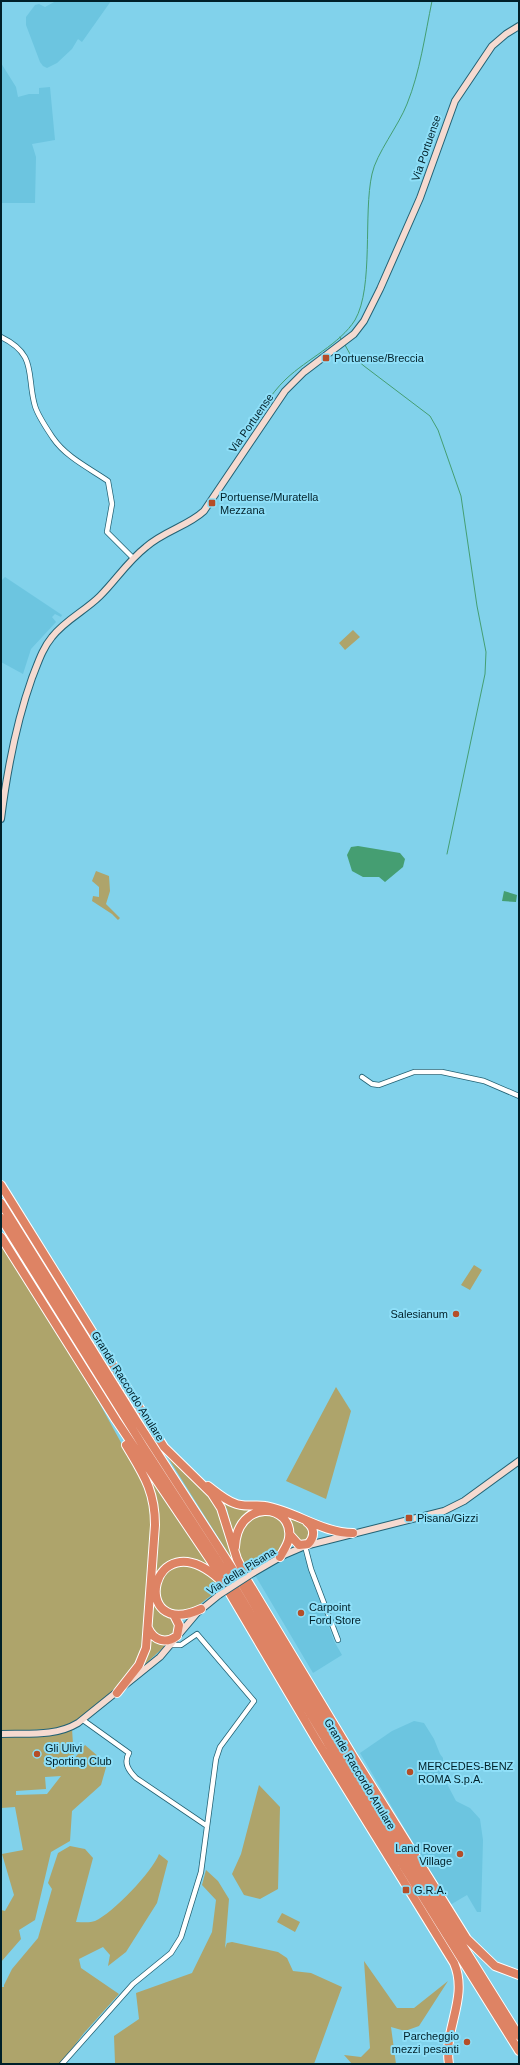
<svg xmlns="http://www.w3.org/2000/svg" width="520" height="2065" viewBox="0 0 520 2065" font-family="Helvetica,sans-serif">
<style>
.built{fill:#6cc5e0}
.green{fill:#aea46b;fill-rule:evenodd}
.water{fill:#459e72}
.lines{fill:none;stroke-linecap:round;stroke-linejoin:round}
.stream{stroke:#459e72;stroke-width:1}
.street-casing{stroke:#236274;stroke-width:6}
.secondary-casing{stroke:#236274;stroke-width:8}
.highway-casing{stroke:#fff;stroke-width:10}
.street{stroke:#fff;stroke-width:4.5}
.secondary{stroke:#f5dad0;stroke-width:6}
.highway{stroke:#de8364;stroke-width:8}
.secondary-bridge-casing{stroke:#236274;stroke-width:8;stroke-linecap:butt}
.secondary-bridge{stroke:#f5dad0;stroke-width:6}
.poi-dot{fill:#b54e28;stroke:#8edff8;stroke-width:1.5}
.labels{text-anchor:middle;dominant-baseline:central;stroke-width:4;stroke-linejoin:round;paint-order:stroke}
.street-label{font-size:11px;fill:#002029;stroke:#8edff8}
.poi-label{font-size:11px;fill:#002029;stroke:#8edff8;text-anchor:start}
</style>
<rect width="100%" height="100%" fill="#81d2eb"/>
<path class="built" d="M56 1H111L82 42 78 39 72 49 57 63 47 68 43 66 40 62 26 25V17L35 5 39 4 45 7Z
M1 63 16 87 18 97 29 94H39V88L50 87 55 140 32 144 36 157 35 203H1Z
M5 577 62 615 61 617 55 614 52 617 56 622 31 649 23 674 1 662V581Z
M302 1550 334 1641 342 1655 313 1673 255 1575 286 1557Z
M414 1721 424 1723 434 1739 440 1754 443 1758V1770L445 1780 456 1801 470 1808 480 1819 483 1840 481 1912H477L467 1895 450 1905 360 1753 392 1731Z"/>
<path class="green" d="M353 630 360 637 345 650 339 643Z
M96 871 109 876 110 891 106 904 120 918 118 920 112 914 92 901 93 896 99 897V887L92 881Z
M1 1244 91 1388 146 1488 153 1514 144 1645 135 1669 117 1690 76 1722 58 1729 1 1731Z
M474 1265 482 1270 470 1290 461 1285Z
M336 1387 351 1411 326 1499 286 1481Z
M165 1453 210 1496 219 1510 240 1572Z
M138 1461 210 1567C195 1558 165 1560 155 1577L157 1521Z
M218 1497 258 1508 243 1516 233 1533 227 1509Z
M258 1513 277 1516C300 1546 269 1558 247 1572L237 1547 242 1526Z
M281 1514C294 1519 309 1521 310 1537L300 1544Z
M189 1565 214 1576 222 1587 195 1608 178 1613C156 1602 160 1602 160 1578L173 1567Z
M153 1594 164 1613 175 1622 173 1635 162 1638 151 1630Z
M150 1635 167 1644 140 1669Z
M72 1729 74 1759 85 1745 107 1764 101 1785 72 1811 70 1841 51 1852 35 1920 19 1930 21 1939 1 1962V1910L5 1911 14 1895 2 1854 23 1850 15 1807 1 1808V1734ZM61 1776 47 1794 16 1795V1791L46 1789 45 1777Z
M259 1785 280 1807 278 1889 260 1899 244 1895 232 1874 241 1854Z
M70 1846 85 1849 93 1858 76 1922C82 1922 90 1923 95 1921 113 1913 152 1872 159 1854L168 1861 157 1903 126 1952 108 1966 110 1955 103 1947 79 1959 81 1968 119 1994 84 2033 60 2064H1V1987H4V1985L12 1969 38 1938 52 1889 48 1883 58 1853Z
M206 1870 218 1881 229 1899 225 1948 227 1943 232 1942 278 1952 287 1958 293 1971 311 1973 342 1987 314 2064H105L115 2063 114 2036 139 2019 136 1993 192 1973 212 1932 216 1900 202 1885Z
M282 1913 300 1922 295 1932 277 1922Z
M364 1961 397 2008H414L448 1981 419 2026 405 2031 391 2027 396 2064H352L344 2055 361 2057 370 2048Z"/>
<path class="water" d="M358 846 400 853 405 859 403 867 385 882 379 877H363L352 871 347 855 351 847Z
M504 891 517 895 516 902 502 901Z"/>
<g class="lines">
<path class="stream" d="M340 337 342 341
M345 345 350 354 364 366 430 416 438 430 461 496 477 606 486 652 485 674 447 854
M243 433C259 416 269 395 286 379 307 359 340 344 355 320 374 287 363 214 372 174 376 154 399 125 407 104 420 72 425 35 432 1"/>
<g class="street-casing">
<path id="street" d="M1 337C38 355 26 375 35 406 38 416 47 429 53 438 66 457 89 468 108 481L112 504 107 532 133 558
M362 1077 372 1084 379 1085 414 1072H442L484 1081 519 1096
M305 1546 311 1569 338 1640
M83 1720 129 1753C123 1763 129 1771 136 1778L207 1826
M62 2064 133 1984 171 1953 181 1937 201 1872 216 1759 220 1747 254 1701 197 1634 181 1645H170"/>
</g>
<g class="secondary-casing">
<path id="secondary" d="M1 819C7 771 16 723 32 678 38 663 42 649 52 637 65 620 85 611 100 596 116 580 128 561 146 547 164 531 188 526 204 511L285 391 304 372 354 334 364 321 380 289 420 198 455 101 492 46 506 34 519 26
M253 1573 284 1555 305 1546 444 1511 464 1501 519 1461
M1 1734C27 1733 55 1737 78 1723L160 1657 197 1613 219 1595"/>
</g>
<g class="highway-casing">
<path id="highway" d="M1 1185 164 1447 212 1494 221 1508 237 1559 245 1575
M1 1203 136 1420 239 1579
M1 1218 143 1446 232 1583
M1 1237 116 1420 211 1561 226 1587
M208 1486C216 1492 225 1500 234 1503 244 1508 255 1504 265 1506 295 1511 322 1533 353 1533
M290 1535 299 1545 308 1544C315 1537 315 1528 307 1522
M235 1547C237 1498 294 1503 289 1538 288 1545 283 1551 280 1557
M247 1580 353 1756 467 1939 495 1966 519 1975
M242 1584 353 1770 519 2036
M235 1588 348 1777 519 2051
M229 1592 317 1741 454 1963C469 1998 443 2029 449 2064
M201 1609C128 1642 150 1518 219 1579
M148 1628C154 1641 166 1644 177 1636L179 1625 174 1615
M117 1693 139 1665 146 1648 155 1525C155 1490 143 1474 126 1445"/>
</g>
<use href="#street" class="street"/>
<use href="#secondary" class="secondary"/>
<use href="#highway" class="highway"/>
<g class="secondary-bridge-casing">
<path id="secondary-bridge" d="M219 1595 253 1573"/>
</g>
<use href="#secondary-bridge" class="secondary-bridge"/>
</g>
<g class="poi-dot">
<rect x="322" y="354" width="8" height="8" rx="2"/>
<rect x="208" y="499" width="8" height="8" rx="2"/>
<circle cx="456" cy="1314" r="4"/>
<rect x="405" y="1514" width="8" height="8" rx="2"/>
<circle cx="301" cy="1613" r="4"/>
<circle cx="37" cy="1754" r="4"/>
<circle cx="410" cy="1772" r="4"/>
<circle cx="460" cy="1854" r="4"/>
<rect x="402" y="1886" width="8" height="8" rx="2"/>
<circle cx="467" cy="2042" r="4"/>
</g>
<g class="labels">
<g class="street-label">
<text transform="translate(426 148) rotate(-71)">Via Portuense</text>
<text transform="translate(251 423) rotate(-55)">Via Portuense</text>
<text transform="translate(128 1386) rotate(58)">Grande Raccordo Anulare</text>
<text transform="translate(241 1571) rotate(-32)">Via della Pisana</text>
<text transform="translate(360 1774) rotate(59)">Grande Raccordo Anulare</text>
</g>
<g class="poi-label">
<text x="334" y="358">Portuense/Breccia</text>
<text x="220" y="497">Portuense/Muratella<tspan x="220" dy="13">Mezzana</tspan></text>
<text x="448" y="1314" text-anchor="end">Salesianum</text>
<text x="417" y="1518">Pisana/Gizzi</text>
<text x="309" y="1607">Carpoint<tspan x="309" dy="13">Ford Store</tspan></text>
<text x="45" y="1748">Gli Ulivi<tspan x="45" dy="13">Sporting Club</tspan></text>
<text x="418" y="1766">MERCEDES-BENZ<tspan x="418" dy="13">ROMA S.p.A.</tspan></text>
<text x="452" y="1848" text-anchor="end">Land Rover<tspan x="452" dy="13">Village</tspan></text>
<text x="414" y="1890">G.R.A.</text>
<text x="459" y="2036" text-anchor="end">Parcheggio<tspan x="459" dy="13">mezzi pesanti</tspan></text>
</g>
</g>
<rect width="520" height="2065" fill="none" stroke="#002029" stroke-width="4"/>
</svg>
